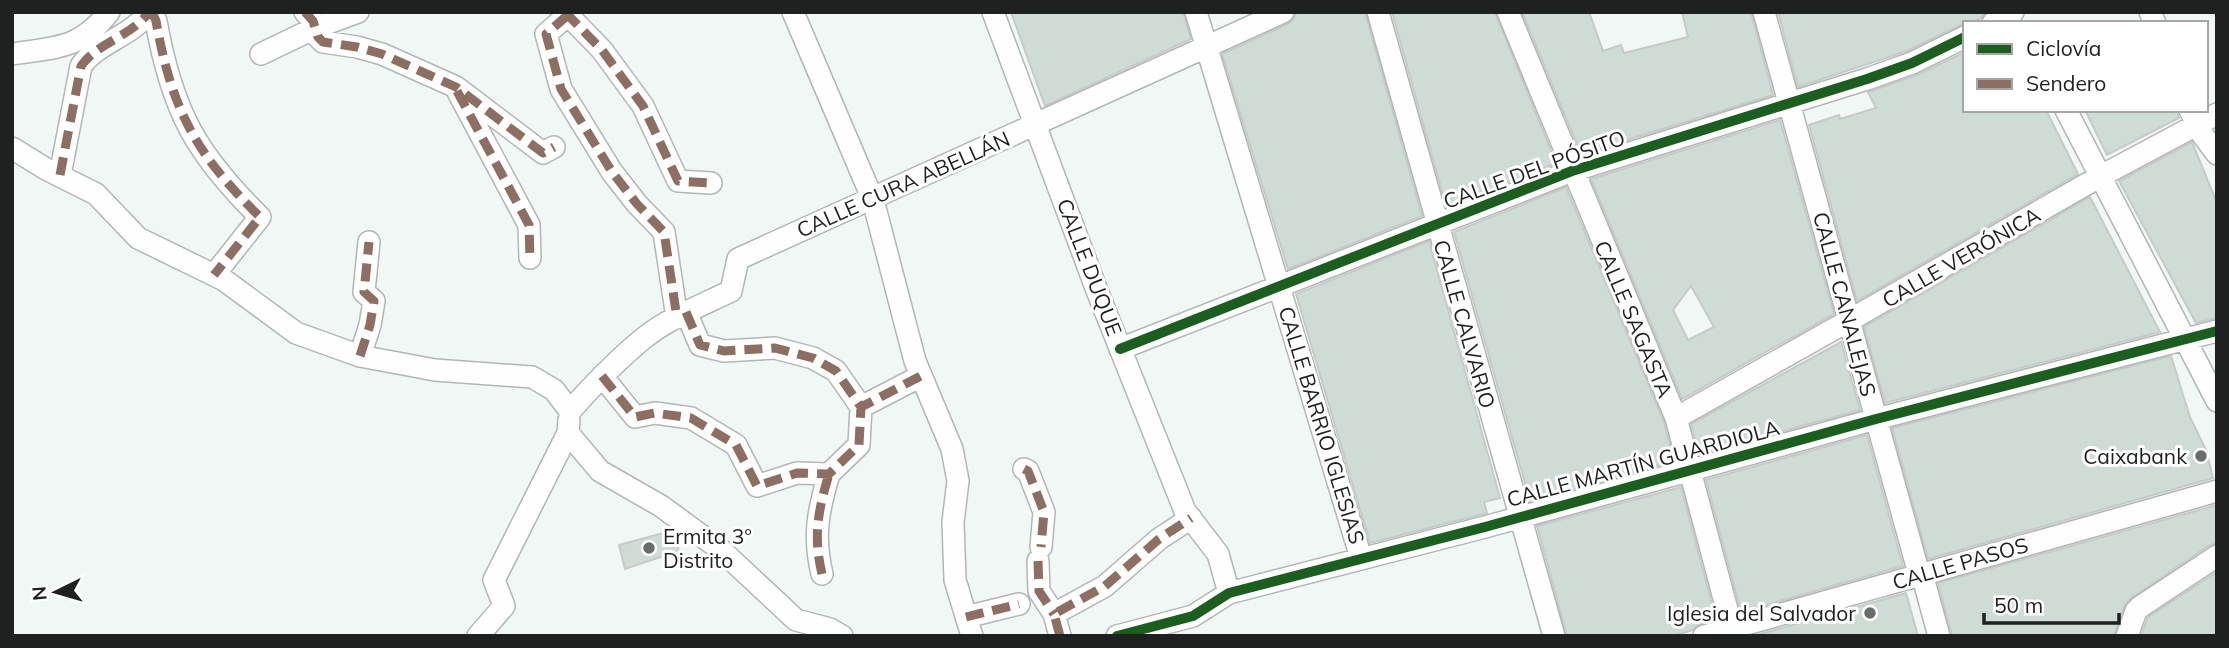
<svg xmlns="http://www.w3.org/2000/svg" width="2229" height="648" viewBox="0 0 2229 648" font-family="Mulish,sans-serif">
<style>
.building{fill:#cfdbd5;stroke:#c6cac8;stroke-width:2;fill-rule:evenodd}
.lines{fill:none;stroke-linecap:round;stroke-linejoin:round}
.minor-casing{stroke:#b2b6b4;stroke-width:24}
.minor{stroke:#fdfefd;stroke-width:21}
.quiet{stroke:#8d6e63;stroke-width:9;stroke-dasharray:18 9;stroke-linecap:butt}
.cycleway-casing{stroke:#fff;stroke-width:15}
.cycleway{stroke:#1b5e20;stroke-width:10}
.poi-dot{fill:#686c6a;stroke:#fff;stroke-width:2.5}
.labels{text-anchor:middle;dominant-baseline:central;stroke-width:6;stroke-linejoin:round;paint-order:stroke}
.street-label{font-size:21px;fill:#1e211f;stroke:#fff}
.poi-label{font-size:21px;fill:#1e211f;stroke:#fff;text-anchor:end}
</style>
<rect width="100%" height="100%" fill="#f1f7f4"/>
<path class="building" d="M1011 12H1183L1191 39 1045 106Z
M1296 12H1365L1422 216 1288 269 1222 54 1288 24 1294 19Z
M1392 12H1495L1556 163 1446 206Z
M1522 12H1589L1603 51 1621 45 1624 53 1688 37 1682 12H1751L1773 95 1581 154Z
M1778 12H1986L1981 18 1972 23H1965L1907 51 1798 87Z
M1965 52V110H2046L2078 174 1857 301 1809 125 1839 115 1840 119 1876 108 1868 92 1917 75Z
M2085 110H2177L2179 118 2107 155Z
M1780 120 1834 314 1682 399 1591 179ZM1691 286 1714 327 1688 340 1673 310Z
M2192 142 2217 203V318L2196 323 2119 181Z
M1566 187 1664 422 1674 461 1530 501 1454 232Z
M2090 197 2160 332 1885 403 1864 327Z
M1429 241 1500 498 1484 502 1487 513 1370 543 1296 294Z
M1841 342 1860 410 1699 454 1691 424Z
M2171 356 2190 417 2206 450 2213 478 1928 559 1892 428Z
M1867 435 1903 566 1741 612 1706 480Z
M1681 487 1716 619 1700 624 1693 630 1673 636H1567L1537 526Z
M2217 505V543L2210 545 2131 598 2124 607 2114 636H1952L1938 583Z
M671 531 679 551 625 569 619 545Z
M2217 572V636H2141L2148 617Z
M1906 593 1918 636H1753Z"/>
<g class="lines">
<g class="minor-casing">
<path id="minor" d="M152 12 156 21C172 111 196 154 260 217L214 275
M305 12 313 21 318 37 323 42 357 47 382 54 456 87 543 153 554 147
M565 12 602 50 643 106 678 181 711 183
M793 12 873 200 915 361 952 449 958 481 953 522 955 580 972 636
M993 12 1096 288 1185 511 1218 554 1229 593
M1196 12 1361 558
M1378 12 1554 636
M1508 12 1676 418 1734 636
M1764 12 1919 574 1925 585 1939 636
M2150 12 2155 23
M568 15 546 34 561 89 612 172 637 204 664 232 677 318
M1993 23 2013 12
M12 54C56 47 79 50 109 12
M261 54 315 28 358 12
M458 92 529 225 530 258
M2066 110 2217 401
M2190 110 2202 134 2217 154
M12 148 46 169 96 194 138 238 224 280 296 333 360 356 435 370 532 377 554 390 570 411
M60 175 81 66C98 42 131 37 149 12
M686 312 700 345 724 351 775 348 813 358 836 371 861 407 921 376
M1120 349 1572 171 1867 79 1912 63 1965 37
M360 356 370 325 374 301 364 292 369 242
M602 376 635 417 655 413 691 418 736 445 757 486 797 473 829 474 859 445 861 407
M570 411C593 385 617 360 644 338 669 318 702 305 731 291L738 259 1283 12
M1676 418 1850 320 2099 177 2217 114
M568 433 600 471 661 506 721 550 796 620 830 629 842 636
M1024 469 1028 471 1044 512 1041 547
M1038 561 1039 591 1054 614
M822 574C813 536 818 511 829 474
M966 617 1019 604
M478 636 504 606 494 580 568 433 569 420
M1060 636 1054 614 1105 586 1159 539 1191 518
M1117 636 1193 616 1229 593 1485 527 1876 419 2217 331
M1704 636 2217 491
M2127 636 2136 611 2140 607 2217 556"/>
</g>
<use href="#minor" class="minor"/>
<path class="quiet" d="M152 12 156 21C172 111 196 154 260 217L214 275
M305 12 313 21 318 37 323 42 357 47 382 54 456 87 543 153 554 147
M565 12 602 50 643 106 678 181 711 183
M568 15 546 34 561 89 612 172 637 204 664 232 677 318
M457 91 529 225 530 258
M60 175 81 66C98 42 131 37 149 12
M686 312 700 345 724 351 775 348 813 358 836 371 861 407 921 376
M360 356 370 325 374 301 364 292 369 242
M602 376 635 417 655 413 691 418 736 445 757 486 797 473 829 474 859 445 861 407
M1024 469 1028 471 1044 512 1041 547
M1038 561 1039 591 1054 614
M822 574C813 536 818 511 829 474
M966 617 1019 604
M1060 636 1054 614 1105 586 1159 539 1191 518"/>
<g class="cycleway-casing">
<path id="cycleway" d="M1120 349 1572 171 1867 79 1912 63 1965 37
M1117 636 1193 616 1229 593 1485 527 1876 419 2217 331"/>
</g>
<use href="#cycleway" class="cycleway"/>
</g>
<g class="poi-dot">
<circle cx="2201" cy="456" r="7"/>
<circle cx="649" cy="548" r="7"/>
<circle cx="1870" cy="613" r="7"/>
</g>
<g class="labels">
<g class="street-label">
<text transform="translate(1534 169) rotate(-20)">CALLE DEL PÓSITO</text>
<text transform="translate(903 184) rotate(-24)">CALLE CURA ABELLÁN</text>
<text transform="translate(1961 257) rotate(-30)">CALLE VERÓNICA</text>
<text transform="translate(1090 267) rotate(69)">CALLE DUQUE</text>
<text transform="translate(1845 304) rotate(75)">CALLE CANALEJAS</text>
<text transform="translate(1634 319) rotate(67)">CALLE SAGASTA</text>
<text transform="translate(1465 324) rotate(74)">CALLE CALVARIO</text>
<text transform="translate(1322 425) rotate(73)">CALLE BARRIO IGLESIAS</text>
<text transform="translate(1643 463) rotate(-15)">CALLE MARTÍN GUARDIOLA</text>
<text transform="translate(1960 563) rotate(-16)">CALLE PASOS</text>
</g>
<g class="poi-label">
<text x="2187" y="456">Caixabank</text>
<text x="663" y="536" text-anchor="start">Ermita 3º<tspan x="663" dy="24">Distrito</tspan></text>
<text x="1856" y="613">Iglesia del Salvador</text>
</g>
</g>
<rect width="2229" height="648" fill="none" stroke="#1e211f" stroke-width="28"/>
<rect x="1963" y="21" width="245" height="91" fill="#ffffff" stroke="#a5a6a5" stroke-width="2"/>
<rect x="1977" y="44" width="35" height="10" fill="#1b5e20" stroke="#a5a6a5" stroke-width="2"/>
<text x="2026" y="56" font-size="21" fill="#1e211f">Ciclovía</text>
<rect x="1977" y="79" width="35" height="10" fill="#8d6e63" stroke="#a5a6a5" stroke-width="2"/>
<text x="2026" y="91" font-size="21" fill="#1e211f">Sendero</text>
<g transform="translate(56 592) rotate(265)" stroke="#ffffff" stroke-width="5" paint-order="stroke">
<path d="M0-5L12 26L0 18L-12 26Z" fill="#1e211f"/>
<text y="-10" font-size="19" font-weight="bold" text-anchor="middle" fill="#1e211f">N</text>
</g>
<path d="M1984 613v10h135v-10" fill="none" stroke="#1e211f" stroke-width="3.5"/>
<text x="1994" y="613" font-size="21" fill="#1e211f" stroke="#ffffff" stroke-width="5" paint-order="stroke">50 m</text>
</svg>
